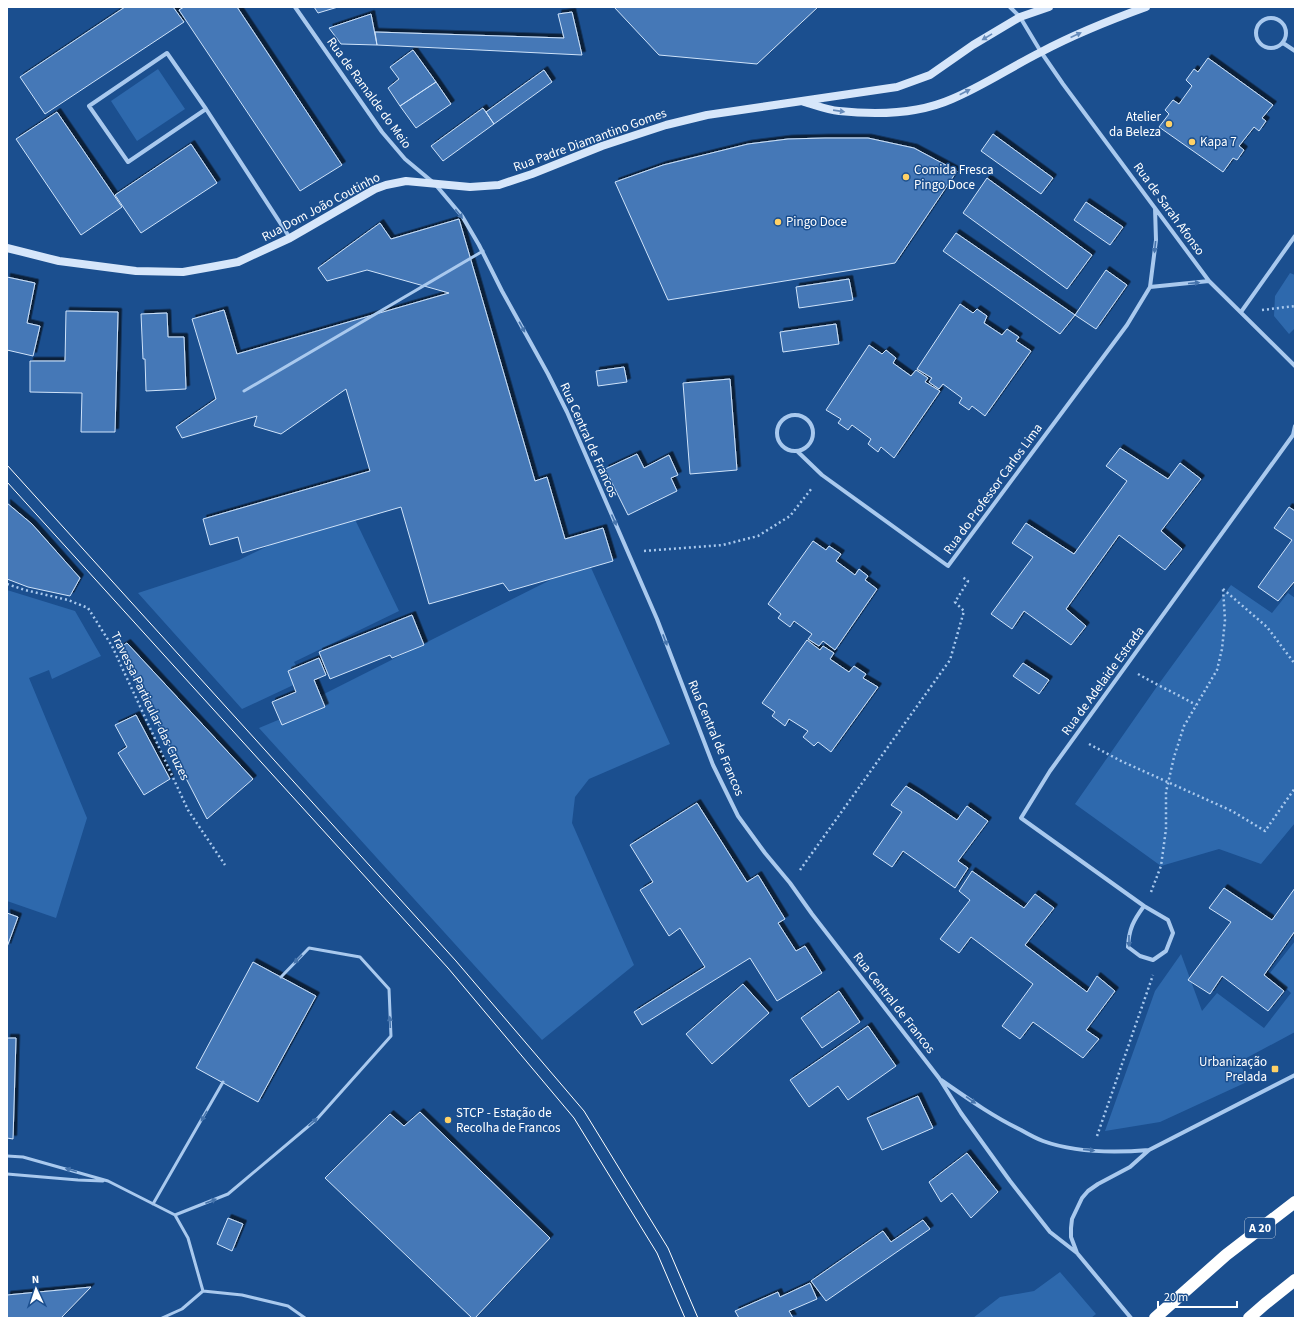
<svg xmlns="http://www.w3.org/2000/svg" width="1302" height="1325" viewBox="0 0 1302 1325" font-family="'Source Sans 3',sans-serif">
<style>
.green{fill:#2e69ad}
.building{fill:#4478b7;stroke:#cfe3fa;filter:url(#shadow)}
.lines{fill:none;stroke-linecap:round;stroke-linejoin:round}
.path{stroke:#a9c9ee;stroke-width:2.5;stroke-dasharray:2 3;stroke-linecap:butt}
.service{stroke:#a9c9ee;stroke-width:3}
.minor{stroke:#a9c9ee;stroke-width:4}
.secondary{stroke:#d6e6fa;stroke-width:8}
.motorway{stroke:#fff;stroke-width:12}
.tram{stroke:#fff;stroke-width:1}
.oneway{fill:#668bba}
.oneway2{fill:#4674ac}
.poi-dot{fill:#ffd166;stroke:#1b4f8f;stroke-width:1.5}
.labels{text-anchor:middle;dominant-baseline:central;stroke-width:3;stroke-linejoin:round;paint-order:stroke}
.shield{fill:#1b4f8f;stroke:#bbcadd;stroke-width:1}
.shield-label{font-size:12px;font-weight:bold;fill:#fff}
.street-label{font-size:13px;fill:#fff;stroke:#1b4f8f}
.poi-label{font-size:13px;fill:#fff;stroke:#1b4f8f;text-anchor:start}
</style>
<defs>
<filter id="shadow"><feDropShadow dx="3.5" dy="-3.5" stdDeviation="0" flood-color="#0009"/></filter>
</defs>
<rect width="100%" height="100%" fill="#1b4f8f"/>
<path class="green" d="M158 69 185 109 137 141 111 101Z
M1290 273 1295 275V328L1289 334 1274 316 1275 296Z
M349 507 399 611 294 662 304 680 242 709 138 593 239 560Z
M588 561 670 744 589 779 575 797 572 823 634 965 542 1040 259 728 290 715 324 694Z
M1231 585 1272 613 1288 593 1295 598V823L1261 864 1219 849 1161 866 1075 804 1158 685Z
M7 590 75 611 101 656 52 679 49 670 29 678 87 818 56 918 7 901Z
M1295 941V1032L1239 1062 1249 1081 1160 1122 1105 1131 1155 991 1181 954 1202 1011 1217 993 1264 1028 1291 993 1270 973Z
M1060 1272 1096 1314 1091 1318H973L1000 1297 1034 1291Z"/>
<path class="building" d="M125 7H173L184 22 45 114 20 77Z
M184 7H237L342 165 300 191 179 10Z
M314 7H338L318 13Z
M614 7H818L757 64 659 55Z
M572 12 582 55 377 45 375 32 564 38 558 14Z
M371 14 377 45 341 44 329 28Z
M413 50 436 82 400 106 388 88 399 79 390 67Z
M1208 58 1273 105 1262 118 1266 121 1259 131 1254 127 1239 146 1244 150 1237 160 1233 158 1223 172 1159 127 1169 114 1165 110 1173 100 1179 104 1192 86 1186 80 1194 69 1198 72Z
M544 70 552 82 494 124 486 112Z
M436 82 451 104 416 128 400 106Z
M483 108 494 124 443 161 431 146Z
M57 112 122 207 81 235 16 139Z
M993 134 1053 178 1041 194 981 151Z
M825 138H868L914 148 957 171 895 263 668 300 615 182 663 165 748 144 788 139Z
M191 144 217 183 141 233 115 195Z
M987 178 1092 255 1067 289 963 213Z
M1086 202 1123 227 1110 245 1074 220Z
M459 219 535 481 547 477 565 539 603 528 613 561 509 591 503 583 429 604 401 507 242 553 238 537 210 545 203 519 370 471 346 389 281 434 254 426 257 416 182 438 176 427 216 399 192 319 224 310 237 354 449 293 367 270 327 281 318 268 380 223 391 239Z
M956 233 1075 315 1060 334 943 251Z
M1106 270 1127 285 1096 329 1075 315Z
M7 277 35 283 27 323 40 326 33 356 7 350Z
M849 279 853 300 799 308 796 287Z
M960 304 973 313 977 309 987 316 984 323 1002 335 1007 329 1019 337 1016 341 1031 351 985 416 972 406 969 410 959 403 962 398 943 384 939 389 929 382 932 378 917 369Z
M66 311 118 312 115 432H81L82 393 30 392V361H65Z
M167 313 168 337H184L186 389 146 391 145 359H143L141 314Z
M836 324 839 344 783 352 780 332Z
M869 345 882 354 886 350 896 358 893 363 911 376 916 370 928 378 925 382 940 391 894 458 881 447 878 452 868 444 871 439 852 425 848 430 838 423 841 419 826 410Z
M624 367 627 382 598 386 596 371Z
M730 379 737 470 690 474 683 383Z
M1120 448 1168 479 1180 463 1201 479 1161 531 1182 549 1165 570 1119 535 1066 609 1086 626 1071 645 1024 611 1012 629 991 614 1033 557 1012 543 1026 523 1074 554 1127 481 1106 466Z
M637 454 644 468 669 455 678 475 671 478 677 491 628 515 605 469Z
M7 503 32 524 80 578 70 596 28 587 7 579Z
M1289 507 1295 511V583L1294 582 1278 601 1258 587 1292 540 1274 528Z
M813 541 826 550 829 546 841 554 836 561 855 575 859 569 868 576 865 580 877 589 835 650 823 641 819 646 808 639 812 634 794 621 790 627 778 618 781 614 768 604Z
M412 615 424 645 392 658 390 655 330 679 319 652Z
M807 640 820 650 823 646 834 653 830 659 849 672 854 666 866 674 863 678 878 687 831 752 818 742 814 746 803 737 808 731 789 719 785 726 772 716 775 712 762 703Z
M127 643 253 779 207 819 119 648Z
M319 658 326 675 314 680 325 707 282 725 272 702 296 692 288 671Z
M1023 663 1049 680 1039 694 1013 676Z
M136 715 170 779 144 795 118 753 127 747 115 725Z
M906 786 919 794 957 820 967 806 988 821 958 861 968 868 955 888 903 851 892 867 873 854 902 812 891 805Z
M697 803 747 882 758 875 785 919 778 923 796 951 805 946 822 973 777 1001 750 958 642 1025 634 1012 705 967 680 928 669 936 640 890 653 882 630 845Z
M972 871 1024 908 1035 894 1054 908 1025 945 1087 992 1097 976 1115 991 1086 1030 1099 1039 1083 1058 1033 1022 1020 1039 1002 1026 1033 984 971 937 959 953 940 939 970 900 959 891Z
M1224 888 1272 920 1295 888V931L1264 975 1284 991 1268 1011 1222 976 1210 994 1188 980 1231 922 1209 908Z
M7 913 18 917 7 947Z
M253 962 316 996 258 1102 196 1068Z
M743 984 769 1013 712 1064 686 1034Z
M839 991 860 1022 822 1048 801 1018Z
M868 1026 896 1066 848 1100 838 1086 809 1107 790 1080Z
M7 1038H16L13 1139 7 1138Z
M918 1096 933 1128 882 1150 867 1118Z
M420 1112 550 1238 475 1318H472L325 1178 390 1114 404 1126Z
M967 1153 998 1192 971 1218 952 1193 941 1202 929 1182Z
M228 1218 243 1224 232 1251 217 1244Z
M923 1220 930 1229 826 1301 811 1281 883 1231 891 1242Z
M810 1283 817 1299 789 1311 793 1318H739L735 1311 778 1292 780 1297Z
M91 1287 61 1318H7V1295Z"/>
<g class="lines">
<path class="path" d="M1262 310 1295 306
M644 551 723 545 758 536 790 516 812 488
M7 584 25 590 68 600 88 608 112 646 188 810 225 865
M1223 589 1267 627 1295 664
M1138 674C1157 685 1177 694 1196 705
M1089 744 1121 761 1232 811 1265 831 1295 788
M800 870 950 660 964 611 955 602 968 581 961 576
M1151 892 1161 866 1166 829V792L1174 757 1184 726 1217 670 1222 649 1225 620 1223 589
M1097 1136 1153 975"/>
<path class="service" d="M244 391 483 251
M7 1156 23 1157 108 1181 175 1215 228 1194 317 1119 391 1036 389 989 360 957 309 948 281 977
M7 1174 78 1180 103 1181
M153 1204 223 1082
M175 1215 188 1238 203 1291
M162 1318 182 1309 203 1291 242 1295 288 1306 305 1318"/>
<path class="minor" d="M295 7 382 132 405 159 435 184 462 216 479 245 502 291 548 374 567 412 657 619 713 765 738 816 765 853 790 883 812 914 939 1078 961 1113 1010 1181 1050 1232 1077 1253 1131 1318
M1010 7 1020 17 1041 52 1063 84 1209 281 1295 366
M1256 33a15 15 0 1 1 30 0a15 15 0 1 1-30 0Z
M1283 43 1295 51
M206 109 128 162 89 106 167 53 206 109 290 238
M1150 287 1209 281
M1241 312 1295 236
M777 433a18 18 0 1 1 36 0a18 18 0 1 1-36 0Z
M797 451 822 475 948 566 1127 325 1150 287 1156 240 1155 208
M1144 906C1133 921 1129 929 1128 947L1140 956 1153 960 1166 951 1173 933 1168 920 1144 906 1021 818 1050 771 1293 435 1295 426
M941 1080C967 1098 992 1116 1021 1130 1028 1134 1035 1138 1043 1141 1076 1153 1114 1153 1149 1150
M1077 1253 1071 1237V1228L1072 1219 1082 1198 1088 1191 1098 1184 1130 1167 1149 1150 1295 1075"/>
<path class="secondary" d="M804 102C815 105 827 110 839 111 876 115 918 114 952 99 983 86 1011 67 1041 52 1075 34 1110 20 1146 7
M7 248 59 261 136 271 183 272 211 267 238 262 290 238 375 189 386 185 406 181 470 187 499 185 532 174 602 146 666 125 707 115 897 87 930 75 973 45 1020 17 1049 7"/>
<path class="motorway" d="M1155 1318 1226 1255 1295 1202
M1249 1318 1265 1304 1295 1280"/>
<path class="tram" d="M7 465 456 961 584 1111 668 1248 698 1318
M7 482 448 968 574 1118 657 1253 685 1318"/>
</g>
<defs><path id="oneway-solid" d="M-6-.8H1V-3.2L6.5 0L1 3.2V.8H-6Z"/></defs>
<g class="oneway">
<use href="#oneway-solid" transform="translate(1076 35) rotate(-25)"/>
<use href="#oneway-solid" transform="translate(987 37) rotate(149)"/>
<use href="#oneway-solid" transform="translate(965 92) rotate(-27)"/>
<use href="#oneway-solid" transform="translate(839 111) rotate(8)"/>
</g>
<g class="oneway2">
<use href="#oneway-solid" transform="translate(459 214) rotate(52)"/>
<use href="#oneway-solid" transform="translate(1155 247) rotate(96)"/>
<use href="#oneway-solid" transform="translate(1194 283) rotate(-5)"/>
<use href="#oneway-solid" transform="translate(522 327) rotate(61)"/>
<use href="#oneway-solid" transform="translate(614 520) rotate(66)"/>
<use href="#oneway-solid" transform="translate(665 640) rotate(69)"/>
<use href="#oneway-solid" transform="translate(1129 941) rotate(90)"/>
<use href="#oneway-solid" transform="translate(298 959) rotate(134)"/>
<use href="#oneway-solid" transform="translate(390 1022) rotate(-93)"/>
<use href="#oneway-solid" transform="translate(971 1100) rotate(35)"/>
<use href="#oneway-solid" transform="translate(204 1116) rotate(120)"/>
<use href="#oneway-solid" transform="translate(313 1122) rotate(-42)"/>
<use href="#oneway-solid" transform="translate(1089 1150) rotate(6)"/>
<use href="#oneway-solid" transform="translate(71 1170) rotate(-164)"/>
<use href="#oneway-solid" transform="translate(211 1201) rotate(-21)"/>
</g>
<g class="poi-dot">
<circle cx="1169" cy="124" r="4"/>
<circle cx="1192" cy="142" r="4"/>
<circle cx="906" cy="177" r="4"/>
<circle cx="778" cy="222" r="4"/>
<rect x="1271" y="1065" width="8" height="8" rx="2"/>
<circle cx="448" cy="1120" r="4"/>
</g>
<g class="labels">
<rect class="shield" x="1245" y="1218" width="30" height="20" rx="3"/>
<g class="shield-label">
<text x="1260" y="1228">A 20</text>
</g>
<g class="street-label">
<text transform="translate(369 93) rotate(54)">Rua de Ramalde do Meio</text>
<text transform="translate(590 140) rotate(-20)">Rua Padre Diamantino Gomes</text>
<text transform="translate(321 207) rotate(-28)">Rua Dom João Coutinho</text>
<text transform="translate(1169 209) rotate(54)">Rua de Sarah Afonso</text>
<text transform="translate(589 440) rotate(66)">Rua Central de Francos</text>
<text transform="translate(993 489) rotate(-54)">Rua do Professor Carlos Lima</text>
<text transform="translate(1103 681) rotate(-54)">Rua de Adelaide Estrada</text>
<text transform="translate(150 706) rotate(64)">Travessa Particular das Cruzes</text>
<text transform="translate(716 738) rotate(67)">Rua Central de Francos</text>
<text transform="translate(894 1003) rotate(52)">Rua Central de Francos</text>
</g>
<g class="poi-label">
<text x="1161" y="117" text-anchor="end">Atelier<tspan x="1161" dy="15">da Beleza</tspan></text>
<text x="1200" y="142">Kapa 7</text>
<text x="914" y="170">Comida Fresca<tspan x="914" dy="15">Pingo Doce</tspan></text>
<text x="786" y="222">Pingo Doce</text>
<text x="1267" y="1062" text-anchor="end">Urbanização<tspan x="1267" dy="15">Prelada</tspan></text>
<text x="456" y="1113">STCP - Estação de<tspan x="456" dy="15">Recolha de Francos</tspan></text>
</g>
</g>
<rect width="1302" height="1325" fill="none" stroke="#ffffff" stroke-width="16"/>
<g transform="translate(36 1289) rotate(357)" stroke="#1b4f8f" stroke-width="3" paint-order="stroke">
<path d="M0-3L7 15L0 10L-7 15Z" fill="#ffffff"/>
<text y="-6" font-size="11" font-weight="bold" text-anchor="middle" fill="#ffffff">N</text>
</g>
<path d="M1158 1301v6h79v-6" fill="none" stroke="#ffffff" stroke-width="2"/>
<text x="1164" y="1301" font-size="12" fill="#ffffff" stroke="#1b4f8f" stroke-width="3" paint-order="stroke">20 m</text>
</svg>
